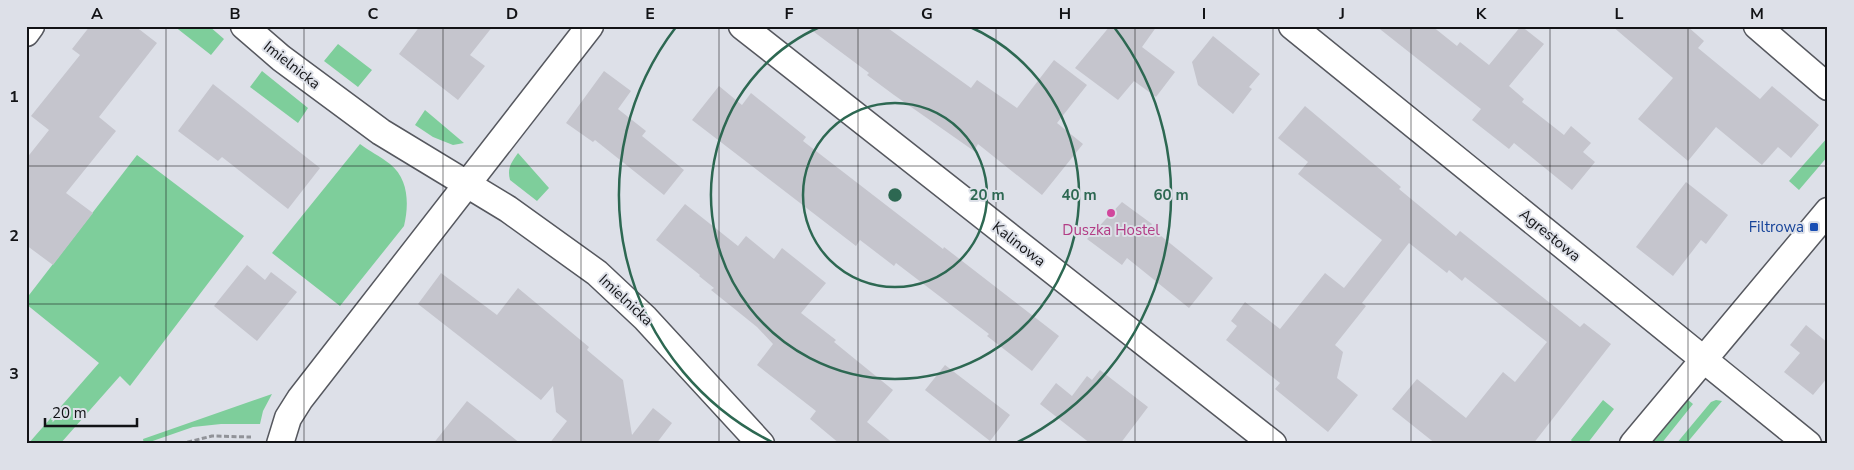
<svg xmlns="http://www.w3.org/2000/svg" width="1854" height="470" viewBox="0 0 1854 470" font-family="'Nunito Sans',sans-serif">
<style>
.green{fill:#7ece9b}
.building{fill:#c5c5cd}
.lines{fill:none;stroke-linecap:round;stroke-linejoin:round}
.street-casing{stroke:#56585f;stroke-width:29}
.path{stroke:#919399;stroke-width:3;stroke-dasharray:5 2.5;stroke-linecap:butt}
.street{stroke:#fff;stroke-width:26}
.grid{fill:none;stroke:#121316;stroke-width:1;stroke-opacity:0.55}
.ring{fill:none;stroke:#2d6852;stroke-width:2.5}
.hotel-dot{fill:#d1479c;stroke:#dde0e8;stroke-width:2}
.transit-dot{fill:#1a4fb4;stroke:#dde0e8;stroke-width:2}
.labels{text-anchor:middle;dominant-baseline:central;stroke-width:4;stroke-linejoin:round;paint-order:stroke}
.street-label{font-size:15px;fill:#121316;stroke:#dde0e8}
.transit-label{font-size:15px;fill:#164399;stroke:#dde0e8;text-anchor:end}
.hotel-label{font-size:15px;fill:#b23c85;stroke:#dde0e8}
.centre{fill:#2d6852;stroke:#dde0e8;stroke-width:2.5}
.ring-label{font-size:15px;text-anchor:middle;font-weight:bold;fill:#2d6852;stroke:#dde0e8;stroke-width:4;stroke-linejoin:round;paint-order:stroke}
.neatline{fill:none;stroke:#121316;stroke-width:2}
.grid-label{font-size:16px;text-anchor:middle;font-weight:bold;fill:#121316}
</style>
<rect width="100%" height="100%" fill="#dde0e8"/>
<path class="green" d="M174 26H209L224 39 211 55Z
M338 44 372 70 358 87 324 61Z
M262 71 308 108 298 123 250 87Z
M425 110 464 143 453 145 433 137 415 125Z
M1828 137V156L1799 190 1789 181Z
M360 144C369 151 380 156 390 164 409 179 409 205 404 226L340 306 272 253Z
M518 153 549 188 537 201 510 180C507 168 511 163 518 153Z
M137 155 244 236 130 386 120 376 60 444H28L99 363 26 304V299Z
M272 394 263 411 260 424H221L193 427 144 444 143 439Z
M1687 399 1693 404 1661 444H1650Z
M1603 400 1614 409 1587 444H1574L1571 440Z
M1716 400 1722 401 1686 444H1676L1711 402Z"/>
<path class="building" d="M90 26H135L157 43 99 117 116 131 66 193 93 213 53 265 26 245V159L49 130 31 116 80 55 72 49Z
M420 26H493L470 55 485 66 458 100 399 54Z
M806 26H885L971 88 977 80 1017 108 1054 60 1087 85 1057 123 1083 144 1042 195 978 144 974 151 894 95 867 75 869 73Z
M1110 26H1157L1142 47 1175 72 1156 97 1134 81 1118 100 1075 68Z
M1376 26H1432L1457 46 1460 42 1489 65 1521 26 1544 44 1509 86 1524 99 1522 102 1564 135 1571 126 1591 143 1583 152 1595 162 1572 190 1514 143 1509 149 1472 120 1481 109Z
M1612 26H1687L1704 41 1698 48 1760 99 1772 86 1819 125 1791 158 1778 147 1762 165 1716 127 1688 161 1638 119 1673 78Z
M1213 36 1260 74 1249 87 1252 89 1233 114 1198 85 1192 62Z
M604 71 631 91 618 109 646 131 642 136 684 170 664 195 595 140 593 142 566 123Z
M213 84 320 168 288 209 222 157 218 161 178 131Z
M719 86 742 105 751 93 806 137 803 141 943 249 944 247 1059 336 1032 371 987 336 989 334 896 263 894 266 860 240 856 246 692 120Z
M1305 106 1401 187 1399 189 1456 236 1460 231 1580 327 1584 323 1611 344 1533 444H1436L1392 409 1417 379 1466 418 1503 372 1515 382 1547 342 1465 277 1462 281 1449 270 1447 273 1409 243 1362 303 1366 306 1335 345 1343 352 1337 378 1358 395 1328 432 1275 389 1280 383 1226 340 1237 326 1231 321 1245 302 1280 329 1325 273 1344 288 1382 240 1298 174 1308 162 1278 138Z
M1686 182 1728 215 1706 244 1701 240 1673 276 1636 247Z
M1122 202 1152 224 1150 227 1213 278 1189 308 1127 258 1122 265 1087 239Z
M685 204 738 246 746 236 774 259 782 248 826 283 801 313 836 340 834 342 893 390 867 422 894 444H840L810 419 816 411 757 365 773 344 757 327 711 290 714 288 699 276 700 275 656 240Z
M247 265 265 280 271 272 297 292 257 341 214 306Z
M441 273 497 315 518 288 589 347 587 350 623 380 632 435 653 408 672 423 656 444H549L567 421 556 412 553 386 541 400 418 304Z
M1806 325 1828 343V377L1813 395 1784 372 1800 353 1790 345Z
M945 365 1010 415 990 441 925 390Z
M1100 370 1148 407 1120 444H1091L1040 404 1056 383 1072 396 1087 376 1092 380Z
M467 401 490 419 521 444H433Z"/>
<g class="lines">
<g class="street-casing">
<path id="street" d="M244 26 281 58 381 132 508 209 597 273 645 318 761 444
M742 26 1273 444
M1292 26 1808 444
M1757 26 1828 87
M26 33 31 26
M280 444 288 418 300 399 590 26
M1633 444 1828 211"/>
</g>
<path class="path" d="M180 444 212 436 251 437
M327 444V441"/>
<use href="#street" class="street"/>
</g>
<path class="grid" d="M166 26V444M304 26V444M443 26V444M581 26V444M719 26V444M858 26V444M996 26V444M1135 26V444M1273 26V444M1411 26V444M1550 26V444M1688 26V444M26 166H1828M26 304H1828"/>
<g class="ring">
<circle cx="895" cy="195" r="92"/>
<path d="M968 26A184 184 0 1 1 822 26"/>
<path d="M774 443A276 276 0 0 1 676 27M1114 27A276 276 0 0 1 1016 443"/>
</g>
<circle class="hotel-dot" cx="1111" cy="213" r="5"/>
<rect class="transit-dot" x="1809" y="222" width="10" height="10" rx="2.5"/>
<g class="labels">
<g class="street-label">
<text transform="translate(292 65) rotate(38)">Imielnicka</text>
<text transform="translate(1550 235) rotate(39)">Agrestowa</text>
<text transform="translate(1019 244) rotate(38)">Kalinowa</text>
<text transform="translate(626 300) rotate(43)">Imielnicka</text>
</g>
<g class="transit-label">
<text x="1804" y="227">Filtrowa</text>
</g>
<g class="hotel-label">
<text x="1111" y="230">Duszka Hostel</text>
</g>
</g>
<circle cx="895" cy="195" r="8" class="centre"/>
<g class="ring-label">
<text x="987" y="200">20 m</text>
<text x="1079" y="200">40 m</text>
<text x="1171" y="200">60 m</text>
</g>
<rect width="1854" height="470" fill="none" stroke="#dde0e8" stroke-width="55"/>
<path d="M45 418v8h92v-8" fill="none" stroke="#121316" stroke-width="2.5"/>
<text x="52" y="418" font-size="15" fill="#121316" stroke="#dde0e8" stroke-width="4" paint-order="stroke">20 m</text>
<rect x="28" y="28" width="1798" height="414" class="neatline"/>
<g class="grid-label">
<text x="97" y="19">A</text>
<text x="235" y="19">B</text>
<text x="373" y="19">C</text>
<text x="512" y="19">D</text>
<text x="650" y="19">E</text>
<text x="789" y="19">F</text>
<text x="927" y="19">G</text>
<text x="1065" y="19">H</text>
<text x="1204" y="19">I</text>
<text x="1342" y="19">J</text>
<text x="1481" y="19">K</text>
<text x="1619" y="19">L</text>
<text x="1757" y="19">M</text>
<text x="14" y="102">1</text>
<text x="14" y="241">2</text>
<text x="14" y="379">3</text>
</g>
</svg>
